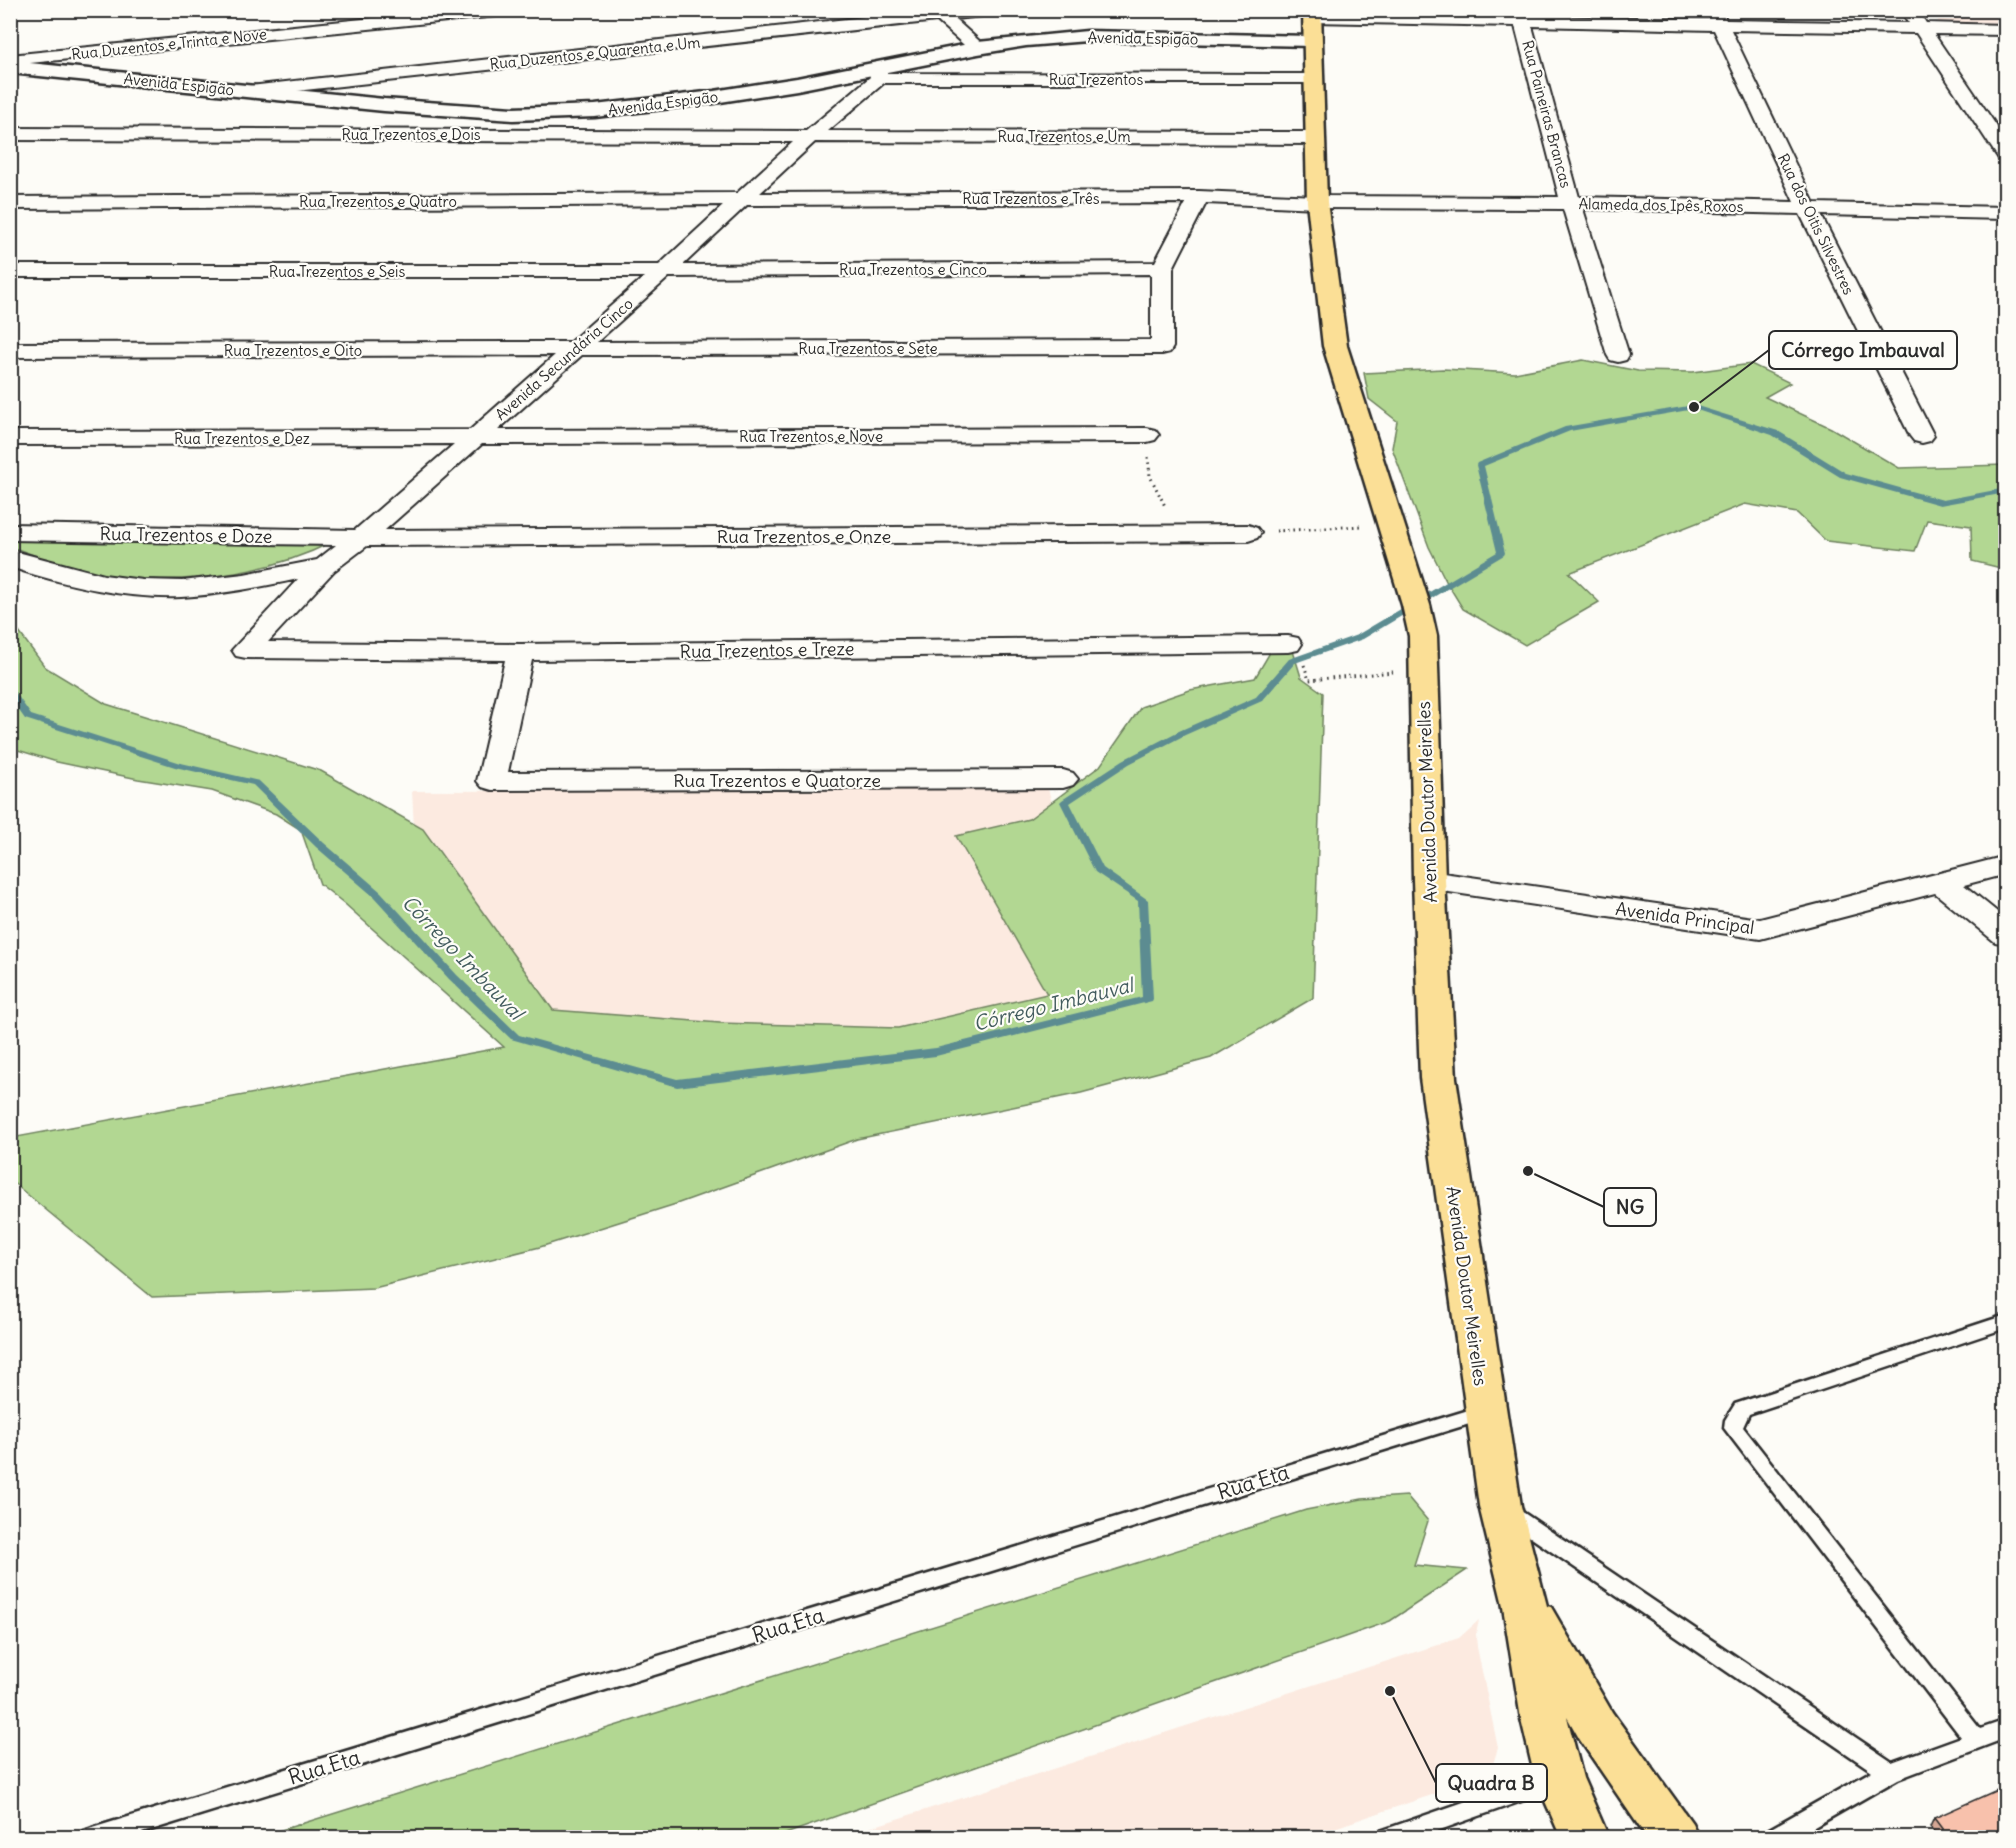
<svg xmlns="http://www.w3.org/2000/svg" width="2016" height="1848" viewBox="0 0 2016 1848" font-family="Delius,sans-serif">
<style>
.built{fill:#fceae0}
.green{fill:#b2d792;stroke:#6e815e;stroke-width:1.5}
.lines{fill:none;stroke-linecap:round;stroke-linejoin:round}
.stream{fill:#5c8c91;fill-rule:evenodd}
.service-casing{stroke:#2b2b2b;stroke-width:5}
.minor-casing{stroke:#2b2b2b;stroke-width:4}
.tertiary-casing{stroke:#2b2b2b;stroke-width:5}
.primary-casing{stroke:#2b2b2b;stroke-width:5}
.path{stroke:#2b2b2b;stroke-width:3;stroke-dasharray:1.5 4;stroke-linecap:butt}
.service{fill:#fdfcf7;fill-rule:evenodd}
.minor{fill:#fdfcf7;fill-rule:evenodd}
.tertiary{fill:#fdfcf7;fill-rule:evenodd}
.primary{fill:#fbdf96;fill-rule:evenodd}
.wall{fill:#d5a694;stroke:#2b2b2b;stroke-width:1.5}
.building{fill:#f8c1ac;stroke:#2b2b2b;stroke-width:1.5}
.labels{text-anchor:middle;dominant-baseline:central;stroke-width:4.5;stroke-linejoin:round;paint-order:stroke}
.far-street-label{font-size:15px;fill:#2b2b2b;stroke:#fdfcf7}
.street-label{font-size:18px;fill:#2b2b2b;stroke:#fdfcf7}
.water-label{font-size:20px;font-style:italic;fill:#435c5e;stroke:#fdfcf7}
.near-street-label{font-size:21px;fill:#2b2b2b;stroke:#fdfcf7}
.leader{fill:none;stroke:#2b2b2b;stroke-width:2}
.callout-dot{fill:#2b2b2b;stroke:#fdfcf7;stroke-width:2}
.callout{fill:#fdfcf7;stroke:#2b2b2b;stroke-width:2}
.callout-label{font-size:20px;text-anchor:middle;font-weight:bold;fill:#2b2b2b}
</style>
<rect width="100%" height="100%" fill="#fdfcf7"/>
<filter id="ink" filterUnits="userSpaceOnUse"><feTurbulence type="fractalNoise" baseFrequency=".0167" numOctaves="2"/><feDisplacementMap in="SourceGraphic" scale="12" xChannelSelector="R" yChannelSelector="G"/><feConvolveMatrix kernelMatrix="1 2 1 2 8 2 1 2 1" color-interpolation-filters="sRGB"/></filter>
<g filter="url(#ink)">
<path class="built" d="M1931 11H2005V23L1939 22Z
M1048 789 1109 997 907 1045 533 1013 415 847 412 791Z
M1479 1620 1476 1634 1477 1647 1498 1748 1493 1764 1473 1781 1308 1837H841L1459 1638Z"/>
<path class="green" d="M1583 360 1638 371 1693 372 1751 364 1790 383 1765 397 1831 428 1899 468 2005 465V569L1972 561 1971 526 1927 520 1915 551 1826 541 1797 513 1745 504 1569 573 1599 602 1525 645 1463 609 1447 583 1429 547 1392 448 1397 421 1369 399 1364 373 1443 369 1515 373Z
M11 536 332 542C261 578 159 589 80 570 57 565 33 554 11 547Z
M10 620 45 667 106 704 321 771 423 829 553 1010 720 1023 898 1028 1047 994 956 836 1029 819 1100 766 1141 707 1190 690 1255 678 1272 649 1293 651 1301 677 1323 693 1313 998 1211 1058 1081 1093 857 1139 676 1204 540 1247 374 1288 152 1297 11 1181V1138L504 1047 345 904 320 884 301 830 276 814 212 791 138 779 57 762 11 748Z
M1407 1496 1428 1521 1414 1565 1467 1570 1390 1621 777 1837H259L1306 1510 1362 1499Z"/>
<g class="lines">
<path class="stream" d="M1694 405 1778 431 1846 473 1943 500 2006 488V493L1940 505 1840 477 1772 435 1694 409 1570 431 1484 466 1505 553 1504 555 1363 639 1295 663 1262 701 1185 735 1129 764 1070 803 1103 868 1148 900 1153 999 1152 1001 936 1056 677 1087 511 1039 449 979 373 896 316 847 253 785 175 767 25 719 10 698V688L13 689 31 715 181 763 259 781 324 843 381 892 457 975 519 1035 677 1079 936 1048 1142 997 1138 901 1095 872 1060 802 1062 800 1123 760 1179 731 1256 697 1289 659 1357 635 1497 552 1476 465 1477 463 1565 427Z"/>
<g class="service-casing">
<path id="service" d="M2006 1315V1328L1749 1414 1743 1427 1980 1729 2006 1720V1738L1898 1779 1795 1838H1763L1766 1831 1872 1771 1501 1517 1498 1512 1501 1507 1508 1504 1515 1507 1892 1762 1961 1737 1724 1428 1725 1420 1735 1404Z
M1485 1405 1492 1407 1494 1412 1492 1417 125 1838H81L84 1831 92 1828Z
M1556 1770 1564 1772 1567 1779 1564 1786 1417 1838H1377L1380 1831Z"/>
</g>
<g class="minor-casing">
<path id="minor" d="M10 10H20L10 16Z
M451 10H515L507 15 10 65V55Z
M927 10H1000L992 15 955 19 987 48 984 52H972L937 21 250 96 244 95 241 91 244 87 250 86Z
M1511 10H1528L1529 16 1709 19 1705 10H1722L1726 20 1909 23 1904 16 1907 12H1919L1926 23 2006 25V35L1934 34 2006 140V161L1999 159 1916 33 1731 30 1814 203 2006 207V219L1821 215 1934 436 1930 441 1922 443 1914 441 1910 436 1800 214 1583 209 1629 355 1626 360 1618 362 1610 360 1607 355 1563 209 1317 208 1206 203 1173 268V347L1170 352 1162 354 582 355 498 430 1147 428 1155 430 1159 435 1155 440 1147 442 482 444 385 530 1248 525 1257 528 1261 533 1257 538 1248 541 367 546 334 571 268 642 520 644 1288 636 1298 638 1302 644 1298 650 1288 652 532 660 508 772 1063 770 1073 773 1078 779 1073 785 1063 788 492 790 482 787 477 781 505 660 246 658 236 656 232 650 298 579C260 587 220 595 181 597 123 599 65 585 10 567V550L104 575 143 580 182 581 244 574 317 560 336 545 10 540V524L355 530 454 444 10 445V431L470 430 555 355 10 357V343L570 342 644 277H10V265H659L724 205 10 209V197L737 193 793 142 10 140V128L806 131 870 77 868 68 871 64H883L887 73 1313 74 1319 75 1322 79 1319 83H884L828 131 1315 132 1322 134 1324 138 1322 142 1315 144 815 142 760 193 1199 191 1317 196 1559 197 1515 26 1312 22 1306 21 1303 17 1306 13 1312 12 1512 16ZM1532 26 1714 30 1794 202 1579 197ZM1186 203 1155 262 683 265 747 205ZM1151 274V340L597 342 669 277Z
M2006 856V874L1964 885 2006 919V944L1995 942 1935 893 1760 939 1429 889 1418 887 1414 880 1418 873 1429 871 1760 919Z"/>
</g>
<g class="tertiary-casing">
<path id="tertiary" d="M1087 31 1312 36 1318 37 1321 41 1318 45 1312 46 1087 41 1026 46 978 54 797 90 714 103 595 117 513 120 384 111 10 73V61L384 99 513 108 595 105 714 91 797 78 978 42Z"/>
</g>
<g class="primary-casing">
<path id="primary" d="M1303 10H1321L1327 202 1347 346 1430 605 1437 636 1445 880 1456 1078 1521 1506 1547 1606 1551 1607 1612 1712 1692 1823 1699 1838H1647L1580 1740 1567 1717 1583 1778 1609 1838H1561L1535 1778 1521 1719 1502 1601 1479 1506 1420 1078 1413 880 1409 636 1402 605 1323 346 1307 202Z"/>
</g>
<path class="path" d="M1148 457 1150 476 1166 508
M1276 531 1361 526
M1304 665 1309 680 1393 672"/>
<use href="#service" class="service"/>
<use href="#minor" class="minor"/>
<use href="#tertiary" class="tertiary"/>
<use href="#primary" class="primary"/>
</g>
<path class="wall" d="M1934 1818 2006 1838H1939L1930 1827Z"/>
<path class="building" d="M2006 1786V1838H1949L1934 1818Z"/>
</g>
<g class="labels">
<g class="far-street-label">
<text transform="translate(1143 38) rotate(1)">Avenida Espigão</text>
<text transform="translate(169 44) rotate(-6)">Rua Duzentos e Trinta e Nove</text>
<text transform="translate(595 53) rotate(-6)">Rua Duzentos e Quarenta e Um</text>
<text x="1096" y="79">Rua Trezentos</text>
<text transform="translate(179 84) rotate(6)">Avenida Espigão</text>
<text transform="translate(663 103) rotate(-7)">Avenida Espigão</text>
<text transform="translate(1547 114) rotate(75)">Rua Paineiras Brancas</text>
<text x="411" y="134">Rua Trezentos e Dois</text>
<text x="1064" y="136">Rua Trezentos e Um</text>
<text x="1031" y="198">Rua Trezentos e Três</text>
<text x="378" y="201">Rua Trezentos e Quatro</text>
<text transform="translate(1661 205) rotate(1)">Alameda dos Ipês Roxos</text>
<text transform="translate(1816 224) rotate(64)">Rua dos Oitis Silvestres</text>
<text x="913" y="269">Rua Trezentos e Cinco</text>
<text x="337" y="271">Rua Trezentos e Seis</text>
<text x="868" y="348">Rua Trezentos e Sete</text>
<text x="293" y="350">Rua Trezentos e Oito</text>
<text transform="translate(564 359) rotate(-41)">Avenida Secundária Cinco</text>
<text x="811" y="436">Rua Trezentos e Nove</text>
<text x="242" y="438">Rua Trezentos e Dez</text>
</g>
<g class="street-label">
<text transform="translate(186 535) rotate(1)">Rua Trezentos e Doze</text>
<text x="804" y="536">Rua Trezentos e Onze</text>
<text transform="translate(767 650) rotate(-1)">Rua Trezentos e Treze</text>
<text x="777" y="780">Rua Trezentos e Quatorze</text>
<text transform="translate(1427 802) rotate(-92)">Avenida Doutor Meirelles</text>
<text transform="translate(1685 918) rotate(8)">Avenida Principal</text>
<text transform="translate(1467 1286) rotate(82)">Avenida Doutor Meirelles</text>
</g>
<g class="water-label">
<text transform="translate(463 957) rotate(46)">Córrego Imbauval</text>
<text transform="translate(1053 1004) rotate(-14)">Córrego Imbauval</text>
</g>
<g class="near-street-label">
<text transform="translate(1253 1482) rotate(-17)">Rua Eta</text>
<text transform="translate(788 1625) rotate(-17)">Rua Eta</text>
<text transform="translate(324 1767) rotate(-17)">Rua Eta</text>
</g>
</g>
<path class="leader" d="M1694 407L1769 350M1528 1171L1604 1207M1390 1691L1436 1783"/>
<g class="callout-dot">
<circle cx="1694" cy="407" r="6"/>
<circle cx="1528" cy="1171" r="6"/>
<circle cx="1390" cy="1691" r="6"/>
</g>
<g class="callout">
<rect x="1769" y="331" width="188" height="38" rx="6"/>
<rect x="1604" y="1188" width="52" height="38" rx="6"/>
<rect x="1436" y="1764" width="111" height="38" rx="6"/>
</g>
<g class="callout-label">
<text x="1863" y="357">Córrego Imbauval</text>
<text x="1630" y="1214">NG</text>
<text x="1491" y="1790">Quadra B</text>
</g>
<rect width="2016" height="1848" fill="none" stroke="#fdfcf7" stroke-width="36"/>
<rect x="18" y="18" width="1980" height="1812" fill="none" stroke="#2b2b2b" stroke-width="2" filter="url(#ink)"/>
</svg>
